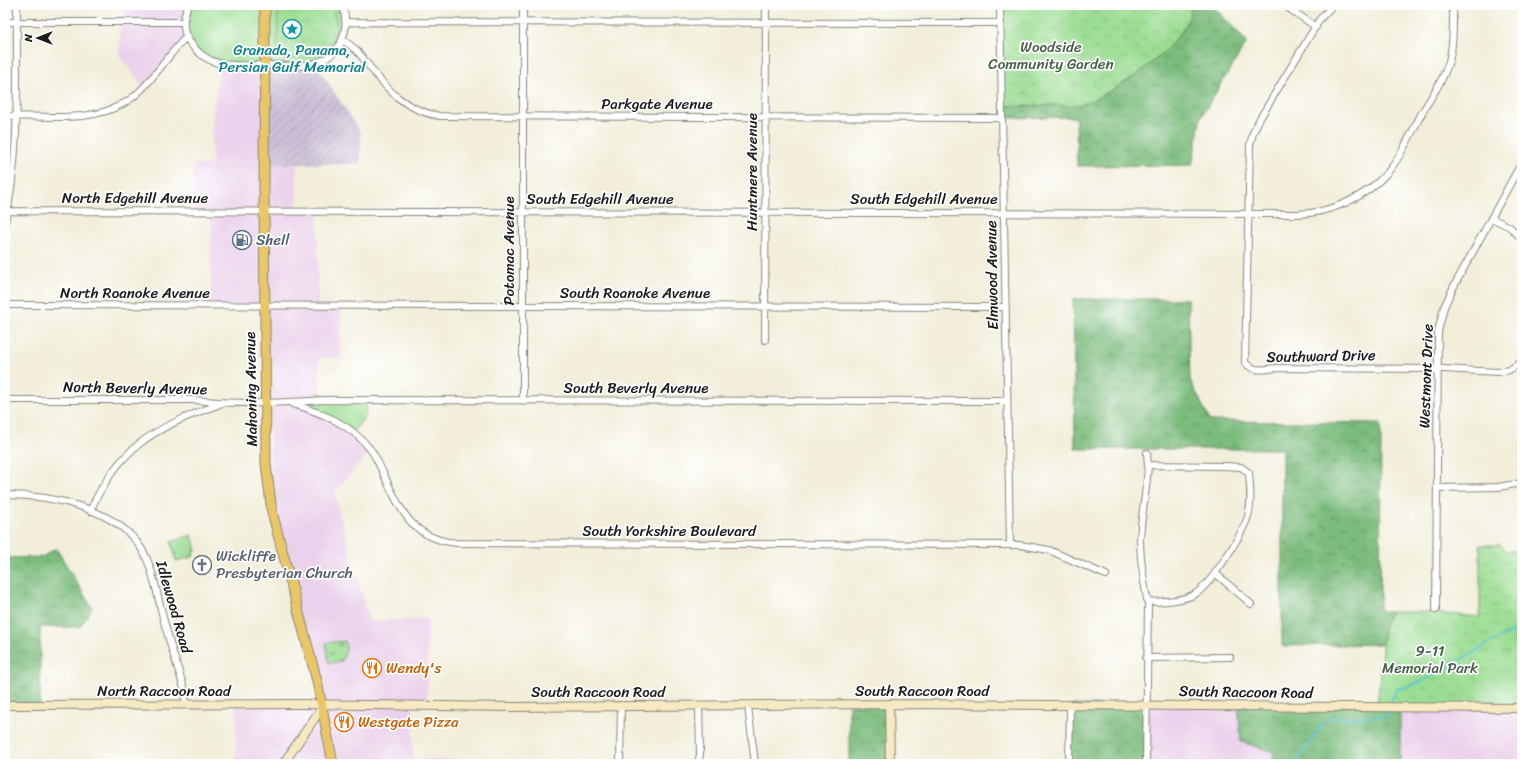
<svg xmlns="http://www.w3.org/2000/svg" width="1527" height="769" viewBox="0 0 1527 769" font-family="Sriracha,sans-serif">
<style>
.built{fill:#ebd1eb}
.industrial{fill:url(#industrial-furrows)}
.grass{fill:#9bdd93;stroke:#5c7c58}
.forest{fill:url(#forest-crowns);stroke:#4c6c4c}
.cemetery{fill:url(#cemetery-stones);stroke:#5c7c58}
.park{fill:url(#park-crowns);stroke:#5c7c58}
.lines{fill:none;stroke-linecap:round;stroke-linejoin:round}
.stream{stroke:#57c2d1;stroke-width:2}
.street-casing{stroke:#87857b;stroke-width:8}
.secondary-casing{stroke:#87857b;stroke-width:10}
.primary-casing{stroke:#87857b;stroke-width:11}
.street{stroke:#fff;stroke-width:6}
.secondary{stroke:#f6e9c3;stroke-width:8}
.primary{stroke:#e9c769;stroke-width:9}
.labels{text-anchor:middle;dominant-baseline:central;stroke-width:3.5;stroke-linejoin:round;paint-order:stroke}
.park-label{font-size:15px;fill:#486046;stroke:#fff}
.culture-label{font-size:15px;fill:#0d838f;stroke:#fff}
.street-label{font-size:15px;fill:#1c1c1c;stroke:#fff}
.service-label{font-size:15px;fill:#4e5e75;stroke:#fff;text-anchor:start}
.worship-label{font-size:15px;fill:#5b616d;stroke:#fff;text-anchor:start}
.food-label{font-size:15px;fill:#c56008;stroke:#fff;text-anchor:start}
</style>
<defs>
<pattern id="industrial-furrows" width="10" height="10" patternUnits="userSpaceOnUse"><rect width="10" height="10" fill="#cbbfd5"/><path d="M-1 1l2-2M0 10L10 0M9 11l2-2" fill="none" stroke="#aea4b6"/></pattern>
<pattern id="forest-crowns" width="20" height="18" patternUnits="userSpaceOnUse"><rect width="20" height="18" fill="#7cbc7d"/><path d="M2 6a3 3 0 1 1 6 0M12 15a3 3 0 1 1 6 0" fill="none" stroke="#659866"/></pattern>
<pattern id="cemetery-stones" width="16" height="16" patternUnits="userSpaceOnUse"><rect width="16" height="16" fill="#9bdd93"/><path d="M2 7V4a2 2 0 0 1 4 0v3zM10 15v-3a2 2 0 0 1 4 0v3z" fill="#85bd7e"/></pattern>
<pattern id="park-crowns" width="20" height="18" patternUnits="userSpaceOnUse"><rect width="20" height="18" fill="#9bdd93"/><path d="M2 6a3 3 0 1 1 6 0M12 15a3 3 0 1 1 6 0" fill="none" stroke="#85bd7e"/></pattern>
</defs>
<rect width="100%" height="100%" fill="#fff"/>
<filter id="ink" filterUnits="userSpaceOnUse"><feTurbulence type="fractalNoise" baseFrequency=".025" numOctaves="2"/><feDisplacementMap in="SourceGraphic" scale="8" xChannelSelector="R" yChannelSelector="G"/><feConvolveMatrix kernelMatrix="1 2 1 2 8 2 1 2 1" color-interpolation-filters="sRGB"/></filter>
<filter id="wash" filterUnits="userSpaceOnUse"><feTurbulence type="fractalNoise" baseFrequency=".012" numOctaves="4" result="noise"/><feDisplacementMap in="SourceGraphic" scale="16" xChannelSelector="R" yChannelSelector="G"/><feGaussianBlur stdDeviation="0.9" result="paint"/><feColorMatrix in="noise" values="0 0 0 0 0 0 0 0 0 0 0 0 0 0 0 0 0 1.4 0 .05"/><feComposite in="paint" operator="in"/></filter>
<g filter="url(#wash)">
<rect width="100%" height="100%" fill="#f2eeda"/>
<path class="built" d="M125 5H188L186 37 144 87 120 57V22H125Z
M220 64 265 65 264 164H297V211H318V306H341V358H319L320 400 337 421 371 450 334 493 369 621 428 619 427 705H413V759L473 760V764H236V705L322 706 272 512 265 306H211V212L194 211 193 165 212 164V119Z
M1146 705H1238L1274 752 1272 764H1146Z
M1400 707 1522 708V764H1400Z"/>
<path class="industrial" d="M315 63 361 133V164H264L265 65Z"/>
<path class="grass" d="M188 5H342L347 22 335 50 315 63 235 65 199 54 184 26Z
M367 400 365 416 353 432 348 428 289 403Z"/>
<path class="forest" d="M1191 5H1212L1247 42 1201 117 1192 165 1077 166 1076 117 1002 118V106C1019 106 1036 106 1053 105 1061 105 1070 106 1078 105 1113 96 1191 44 1191 5Z
M1073 299H1188L1190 380 1210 421 1381 423 1380 611 1391 612 1384 625 1383 644 1282 646V449H1075Z
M56 548 92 608 80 627H40V705H5V558L42 557Z
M889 704 890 764H849V705Z
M1070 705H1146V764H1069Z
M1238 705 1400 707V764H1272L1274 752 1241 742Z"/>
<path class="cemetery" d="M345 641 346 649 342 661 329 663 326 643Z"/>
<path class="park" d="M278 5H332C342 28 333 54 306 58 297 59 287 58 278 58Z
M1000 5H1191C1191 44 1112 96 1078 105 1070 106 1061 105 1053 105 1036 106 1019 106 1002 106Z
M192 535 196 550 194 551 193 557 176 561 171 542Z
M1480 545H1501L1506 551H1522V708L1377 707 1384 625 1391 612H1426L1480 617Z"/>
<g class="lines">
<path class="stream" d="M1391 703 1396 690 1421 682 1497 639 1522 629
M1327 718 1386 716 1389 713
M1295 764 1323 723"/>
</g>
</g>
<g filter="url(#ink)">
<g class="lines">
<g class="street-casing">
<path id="street" d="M188 5C183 16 182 30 188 40 209 71 234 65 267 65 282 65 300 68 315 63 342 55 351 29 342 5
M1000 5 1010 545
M1284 5 1316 27
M1333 5 1320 19 1259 120 1253 133 1250 145 1245 362C1253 373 1265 369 1276 368L1443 369 1498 372 1509 370 1522 362
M5 22H183
M347 22 1001 23
M342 40C354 46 361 55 369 66 388 91 407 111 440 116L1002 118
M5 116C50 116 106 126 141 90 157 74 170 53 186 37
M5 211 1297 214C1331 213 1365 198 1388 172 1403 154 1412 131 1423 111 1433 94 1446 76 1450 57 1454 40 1453 22 1453 5
M1491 218 1510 227 1522 239
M5 222C21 152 16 77 17 5
M5 305 1006 307
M765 340 766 5
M5 400H194C238 405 281 403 325 400L1007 401
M523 401V5
M293 404C322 413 351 424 370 449 376 456 379 465 383 473 401 510 411 539 457 543L1020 545 1049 550 1106 575
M1147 453 1148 465
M1437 488 1498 487 1522 483
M5 495C51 495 118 508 143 551 153 569 156 590 161 609 167 636 176 662 184 688L186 705
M90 511C120 445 155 428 220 404
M1215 573 1251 604
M1436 610 1438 332 1444 307 1453 288 1522 162
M1146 658 1230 657
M748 706 755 764
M620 764 621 705
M698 764 700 754 699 706
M1069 764 1070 705
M1146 764 1148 604C1144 583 1140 561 1140 539 1141 515 1147 490 1148 465L1224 466 1241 467 1249 473C1250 487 1252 502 1248 516 1243 533 1211 585 1195 594 1185 600 1159 603 1147 601"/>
</g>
<g class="secondary-casing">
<path id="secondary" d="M889 704 890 764
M5 705 298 704 511 707 889 704 1522 708
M283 764 323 706"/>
</g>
<g class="primary-casing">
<path id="primary" d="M265 5 264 188 266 464 272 512 317 681 333 764"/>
</g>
<use href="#street" class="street"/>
<use href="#secondary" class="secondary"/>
<use href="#primary" class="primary"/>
</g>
</g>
<defs>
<g id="sight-ring" transform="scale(1)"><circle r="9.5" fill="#fff" stroke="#0f9aa8" stroke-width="1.5"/><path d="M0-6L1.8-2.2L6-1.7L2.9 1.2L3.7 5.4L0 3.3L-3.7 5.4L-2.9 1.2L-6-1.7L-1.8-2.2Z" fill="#0f9aa8"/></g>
<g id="fuel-ring" transform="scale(1)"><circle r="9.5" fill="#fff" stroke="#5c6f8a" stroke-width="1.5"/><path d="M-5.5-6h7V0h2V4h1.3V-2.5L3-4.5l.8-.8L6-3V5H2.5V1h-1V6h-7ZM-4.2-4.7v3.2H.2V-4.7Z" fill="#5c6f8a"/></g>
<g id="church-ring" transform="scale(1)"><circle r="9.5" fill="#fff" stroke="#6b7280" stroke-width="1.5"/><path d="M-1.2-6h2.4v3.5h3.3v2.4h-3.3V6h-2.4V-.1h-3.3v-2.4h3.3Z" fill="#6b7280"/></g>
<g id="restaurant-ring" transform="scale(1)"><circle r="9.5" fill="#fff" stroke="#e8710a" stroke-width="1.5"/><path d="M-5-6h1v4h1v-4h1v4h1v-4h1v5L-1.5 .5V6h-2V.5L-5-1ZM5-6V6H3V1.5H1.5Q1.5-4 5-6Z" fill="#e8710a"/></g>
</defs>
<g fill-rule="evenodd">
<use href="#sight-ring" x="292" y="29"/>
<use href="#fuel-ring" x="242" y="240"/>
<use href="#church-ring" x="202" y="565"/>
<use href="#restaurant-ring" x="372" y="668"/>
<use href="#restaurant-ring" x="344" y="722"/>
</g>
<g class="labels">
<g class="park-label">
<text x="1051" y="47">Woodside<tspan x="1051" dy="17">Community Garden</tspan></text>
<text x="1430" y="651">9-11<tspan x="1430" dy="17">Memorial Park</tspan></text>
</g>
<g class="culture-label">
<text x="292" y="50">Granada, Panama,<tspan x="292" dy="17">Persian Gulf Memorial</tspan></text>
</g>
<g class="street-label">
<text x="657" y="104">Parkgate Avenue</text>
<text transform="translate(752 172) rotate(-90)">Huntmere Avenue</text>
<text x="135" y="198">North Edgehill Avenue</text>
<text x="600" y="199">South Edgehill Avenue</text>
<text x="924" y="199">South Edgehill Avenue</text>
<text transform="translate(509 251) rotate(-90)">Potomac Avenue</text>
<text transform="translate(992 275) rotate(-91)">Elmwood Avenue</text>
<text x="135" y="293">North Roanoke Avenue</text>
<text x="635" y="293">South Roanoke Avenue</text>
<text transform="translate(1321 356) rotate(-1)">Southward Drive</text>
<text transform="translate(1426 376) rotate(-88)">Westmont Drive</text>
<text transform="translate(135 388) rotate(1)">North Beverly Avenue</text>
<text x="636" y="388">South Beverly Avenue</text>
<text transform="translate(251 389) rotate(-91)">Mahoning Avenue</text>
<text x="669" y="531">South Yorkshire Boulevard</text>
<text transform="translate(174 607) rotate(74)">Idlewood Road</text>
<text x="164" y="691">North Raccoon Road</text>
<text x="922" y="691">South Raccoon Road</text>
<text x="598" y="692">South Raccoon Road</text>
<text transform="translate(1246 692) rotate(1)">South Raccoon Road</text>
</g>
<g class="service-label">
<text x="256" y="240">Shell</text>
</g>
<g class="worship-label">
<text x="216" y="556">Wickliffe<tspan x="216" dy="17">Presbyterian Church</tspan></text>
</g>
<g class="food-label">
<text x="386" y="668">Wendy's</text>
<text x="358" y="722">Westgate Pizza</text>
</g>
</g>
<rect width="1527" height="769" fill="none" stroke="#fff" stroke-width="20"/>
<g transform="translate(38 38) rotate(270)" stroke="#ffffff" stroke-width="3" paint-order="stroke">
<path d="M0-3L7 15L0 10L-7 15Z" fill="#1c1c1c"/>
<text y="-6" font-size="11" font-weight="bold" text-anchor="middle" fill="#1c1c1c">N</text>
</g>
</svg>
